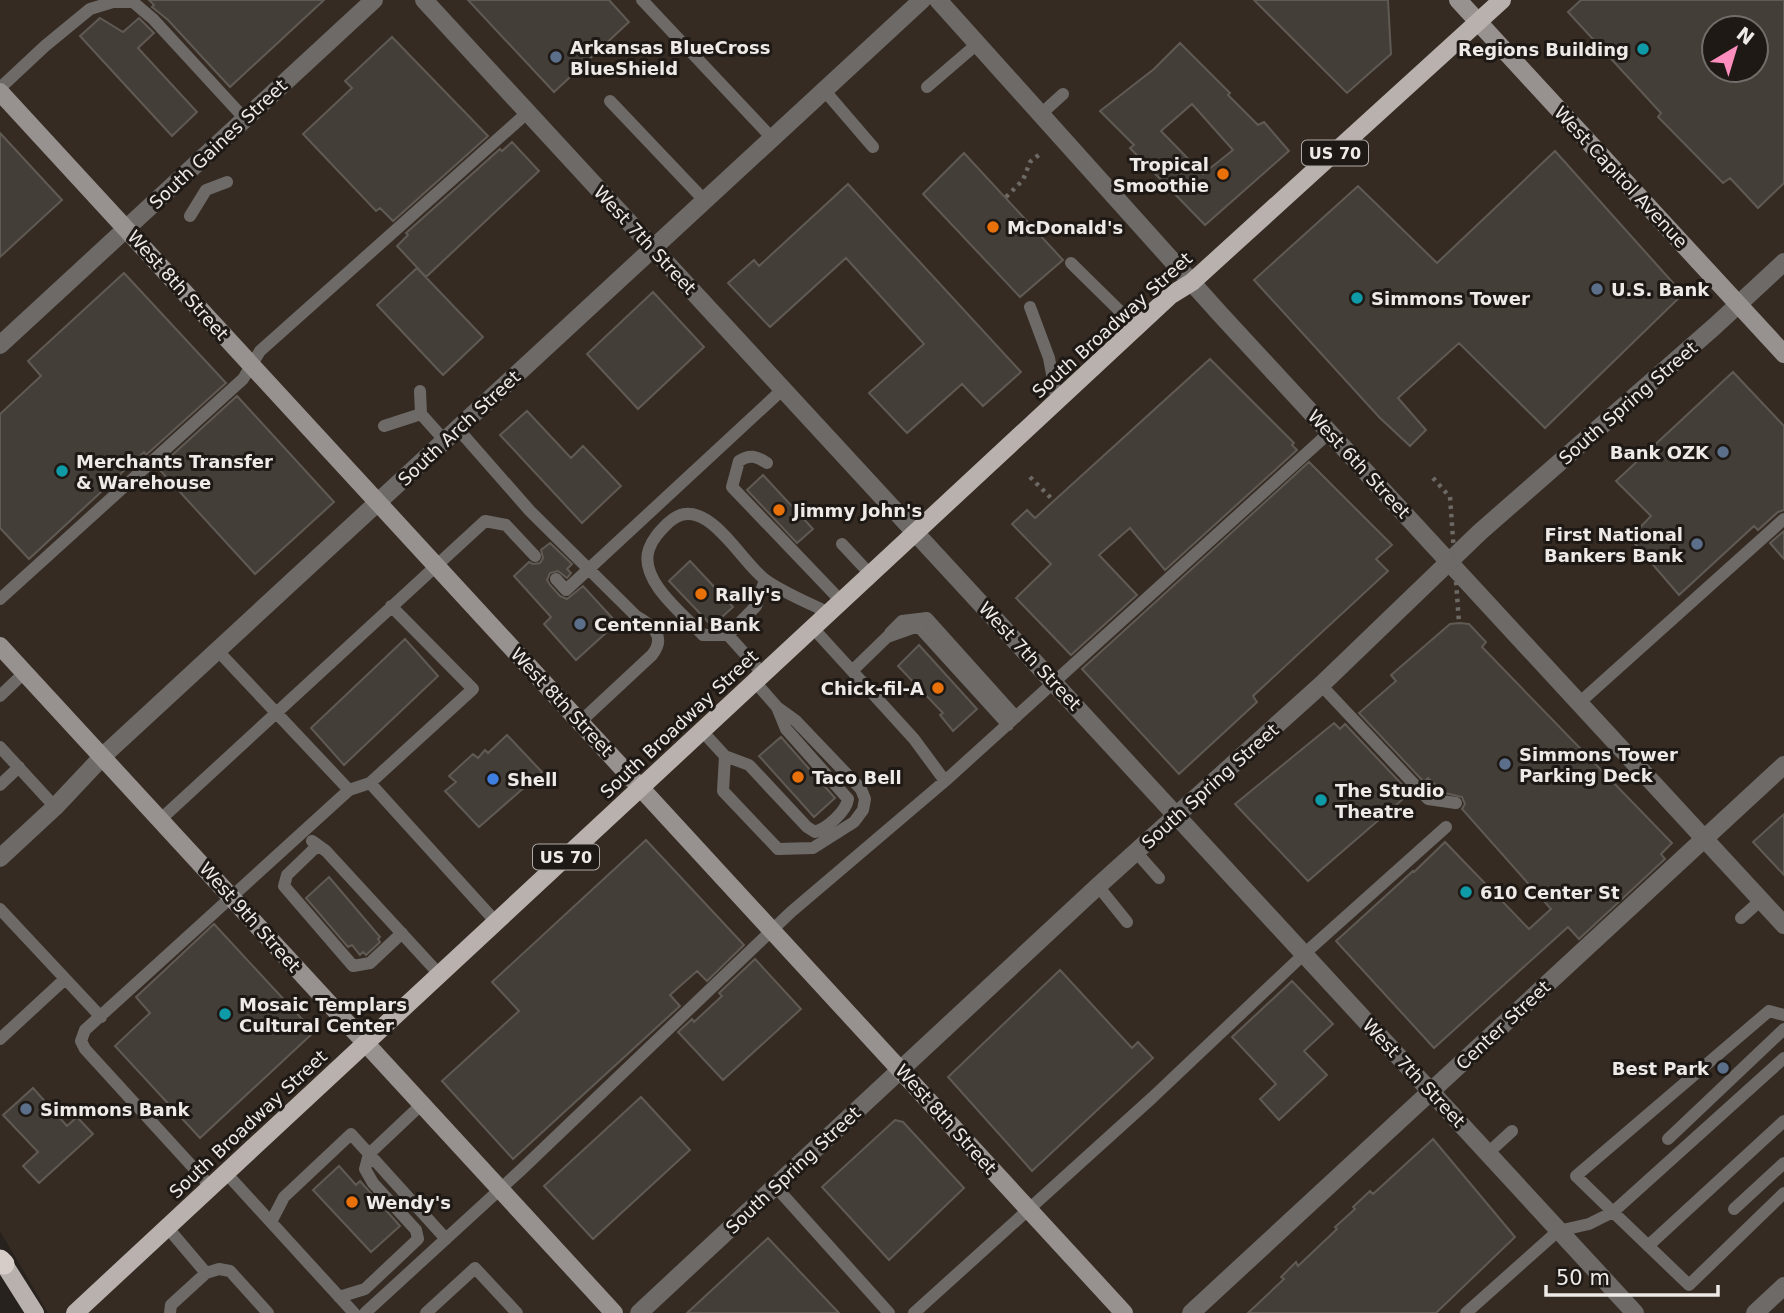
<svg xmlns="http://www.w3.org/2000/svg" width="1784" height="1313" viewBox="0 0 1784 1313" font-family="'DejaVu Sans',sans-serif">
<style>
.built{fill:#352b22;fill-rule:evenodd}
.building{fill:#443e39;stroke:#605a55;stroke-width:2;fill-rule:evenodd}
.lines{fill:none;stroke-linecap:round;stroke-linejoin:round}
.path{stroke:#6d6965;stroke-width:4.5;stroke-dasharray:3.5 5;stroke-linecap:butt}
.service{stroke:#6d6a68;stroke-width:12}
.minor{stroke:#6d6a68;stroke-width:18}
.tertiary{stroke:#6d6a68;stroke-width:18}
.secondary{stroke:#97928f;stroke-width:18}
.primary{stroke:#b8b1ad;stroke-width:18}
.motorway{stroke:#d6cdc9;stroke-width:21}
.path-bridge{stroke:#6d6965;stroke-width:4.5;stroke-dasharray:3.5 5;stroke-linecap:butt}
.culture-dot{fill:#0f9aa8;stroke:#1e1915;stroke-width:2.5}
.service-dot{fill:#5c6f8a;stroke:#1e1915;stroke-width:2.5}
.food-dot{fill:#e8710a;stroke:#1e1915;stroke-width:2.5}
.shop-dot{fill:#3f7fe0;stroke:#1e1915;stroke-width:2.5}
.labels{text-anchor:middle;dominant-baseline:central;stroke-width:6;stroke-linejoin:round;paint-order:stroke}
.shield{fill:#1e1915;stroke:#b0aba8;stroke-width:2}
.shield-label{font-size:16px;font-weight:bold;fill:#eeeae7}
.poi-label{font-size:18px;font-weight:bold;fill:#eeeae7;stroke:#1e1915;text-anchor:start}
.street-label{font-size:18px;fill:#eeeae7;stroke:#1e1915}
</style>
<rect width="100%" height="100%" fill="#27221e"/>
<path class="built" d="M0 0H1784V1313H48L0 1231ZM1714 28H1756V70H1714Z"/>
<path class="building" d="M149 0H324L230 87 168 20 152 7 154 5Z
M468 0H609L629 22 554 92Z
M1254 0H1388L1391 54 1347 93Z
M1581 0H1784V183L1758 208 1730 178 1723 183 1658 117 1661 113 1568 12ZM1714 28H1756V70H1714Z
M100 18 123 32 139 18 154 33 138 48 197 112 172 136 80 36Z
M392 37 488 136 393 221 380 208 376 211 303 134 352 88 345 81Z
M1180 43 1230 93 1228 95 1258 125 1264 122 1289 151 1205 225 1130 148 1134 145 1100 111 1154 69ZM1192 104 1233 150 1203 174 1161 131Z
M0 133 62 200 0 257Z
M512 142 539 171 426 277 397 246 408 235 406 233 500 149 502 151Z
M1555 151 1683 294 1545 428 1459 343 1398 398 1426 430 1410 446 1379 417 1254 280 1358 186 1437 263Z
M964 153 1063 260 1020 297 923 194Z
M848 184 1021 372 983 406 962 384 907 433 869 393 924 344 846 258 770 327 728 283 754 260 759 266Z
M417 268 483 337 443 375 377 305Z
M124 273 226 383 146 455 144 452 29 559 0 528V414L41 376 28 361Z
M653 292 704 347 638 409 587 354Z
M1210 359 1294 443 1292 445 1297 450 1165 570 1130 528 1099 555 1137 595 1071 655 1016 598 1051 564 1012 524 1027 510 1035 518Z
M1733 372 1784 426V510L1778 512 1758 530 1754 526 1679 595 1630 538 1651 516 1616 481Z
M237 396 334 502 255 574 158 468Z
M527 411 571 458 583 446 621 486 582 523 500 435Z
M1309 462 1392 545 1376 559 1388 571 1253 696 1257 702 1179 774 1082 669Z
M763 475 813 529 797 543 747 490Z
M1784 531V559L1770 543Z
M550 543 572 564 567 569 571 573 567 578 558 571 550 573 547 580 550 585 560 596 567 599 583 586 617 623 576 660 544 624 551 617 514 576 529 562 533 564 540 563 543 558 541 550Z
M690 561 733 607 712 626 669 581Z
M1459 623 1469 624 1486 642 1482 647 1672 843 1661 854 1665 859 1579 939 1568 927 1434 1048 1336 941 1413 871 1414 872 1445 842 1529 929 1551 909 1462 809 1465 804 1462 797 1445 793 1428 778 1424 782 1359 713 1396 681 1391 675 1450 624Z
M405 639 438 676 344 765 311 728Z
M919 645 977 709 953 731 940 715 943 713 898 666Z
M1334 723 1340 729 1345 724 1410 793 1308 881 1235 804Z
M507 735 542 772 479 827 445 791 456 782 449 776 473 754 478 758 485 750 488 753Z
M781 737 835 798 814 817 759 756Z
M1784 814V875L1753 842Z
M646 840 744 945 707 981 697 971 670 995 680 1006 513 1159 442 1081 519 1011 492 982Z
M329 877 380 937 378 939 380 942 366 955 363 952 360 955 352 945 348 947 306 898Z
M214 924 314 1032 200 1138 115 1046 150 1013 136 997Z
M755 959 801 1009 723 1080 678 1032 692 1019 694 1022 722 996 719 993Z
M1060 970 1132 1048 1138 1042 1153 1058 1032 1171 948 1077Z
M1292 981 1333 1024 1304 1051 1327 1075 1279 1120 1260 1099 1276 1084 1232 1037Z
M33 1088 67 1126 77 1117 93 1134 39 1183 23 1166 38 1152 3 1115Z
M641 1097 690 1150 593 1239 544 1186Z
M895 1120 903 1122 964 1188 889 1260 822 1187Z
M1433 1139 1515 1237 1436 1313H1248L1284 1279 1281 1277 1296 1262 1298 1266 1337 1229 1335 1227 1355 1209 1353 1207 1370 1191 1373 1194Z
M339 1166 356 1185 360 1181 400 1226 371 1252 313 1190Z
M768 1238 839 1313H687Z"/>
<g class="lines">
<path class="path" d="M1006 197 1023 180 1030 162 1041 153
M1030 477 1054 501"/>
<path class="service" d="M642 0 772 138
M927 87 977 44
M0 88 45 46 90 9 113 2H133L153 19 245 119
M824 90 873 147
M610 101 705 201
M1041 114 1063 94
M190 216 206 190 227 182
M1071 263 1136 327
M1030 307 1049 358 1057 401
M420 391 421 414 445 441
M384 426 421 414
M458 429 530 511 636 616C652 625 667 636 652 655L580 722
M767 463C756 456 750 454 739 461L732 487 842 602
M842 544 871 575
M556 579 566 590 783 389
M765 580 756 606 728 635H703C684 615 638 580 649 549 653 538 660 531 668 523 705 488 741 564 767 581 786 594 809 603 829 613
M0 599 243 379 260 351 528 112
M391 606 473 689 370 783 496 922
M813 628 914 739 945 781
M890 633 902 621 927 618 1016 717
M728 635 763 674
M218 651 349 790
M852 671 887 637 918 626 1008 725
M1321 685 1428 799 1456 803
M0 696 25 672
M1579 703 1784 519
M702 731 725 756 723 791 778 849 813 848 854 822 863 810 865 799 861 789 795 720 777 707 755 682
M0 747 55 807
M725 756 749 765 807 827 815 832C827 828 846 812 848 799L786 729 777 707
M0 785 19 767
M161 819 485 521 506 525 535 556
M312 841 326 851 440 975
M317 846 287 875 284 886 353 966 370 963 402 933
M1136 852 1159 878
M1098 886 1127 922
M0 909 101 1017
M1741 918 1761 900
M1784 1015 1769 1011 1576 1176 1613 1212 1784 1058
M0 1039 65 979
M1668 1139 1784 1029
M1488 1153 1512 1131
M226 1173 354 1313
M775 1186 889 1313
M211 1187 85 1049 81 1041 85 1030 349 790 370 783
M1734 1209 1784 1163
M271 1222 284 1197 351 1134 446 1239
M167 1227 206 1273 171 1305 170 1313
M1648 1246 1784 1121
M206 1273 219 1269 230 1271 268 1313
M339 1297 365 1289 418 1239 416 1230 373 1183 365 1169 369 1154 422 1104
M365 1313 521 1170 791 912 945 781 1330 432
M426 1313 475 1268 517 1313
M914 1313 1153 1097 1304 954 1446 827
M1466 1313 1558 1231 1589 1224 1613 1212 1689 1285 1784 1193"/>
<path class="minor" d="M0 858 55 807 103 756
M639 1313 1098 886 1321 685 1480 532 1715 326 1784 262"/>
<path class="tertiary" d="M424 0 1635 1313
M938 0 1221 315 1784 925
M0 345 374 0
M103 756 922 0
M1191 1313 1784 765
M1755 1313 1784 1286"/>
<path class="secondary" d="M1458 0 1784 354
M0 92 1124 1313
M0 646 614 1313"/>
<path class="primary" d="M4 1264 35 1313
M75 1313 1171 295 1192 282 1502 0"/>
<path class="motorway" d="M0 1260 4 1264"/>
<path class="path-bridge" d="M1433 478 1450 497 1459 623"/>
</g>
<g class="culture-dot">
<circle cx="1643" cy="49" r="7"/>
<circle cx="1357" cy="298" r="7"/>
<circle cx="62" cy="471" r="7"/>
<circle cx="1321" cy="800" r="7"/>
<circle cx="1466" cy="892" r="7"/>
<circle cx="225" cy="1014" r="7"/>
</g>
<g class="service-dot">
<circle cx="556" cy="57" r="7"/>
<circle cx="1597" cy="289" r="7"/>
<circle cx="1723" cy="452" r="7"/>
<circle cx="1697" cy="544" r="7"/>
<circle cx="580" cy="624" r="7"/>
<circle cx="1505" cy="764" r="7"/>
<circle cx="1723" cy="1068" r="7"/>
<circle cx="26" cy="1109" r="7"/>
</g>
<g class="food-dot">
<circle cx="1223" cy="174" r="7"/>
<circle cx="993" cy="227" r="7"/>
<circle cx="779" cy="510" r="7"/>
<circle cx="701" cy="594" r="7"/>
<circle cx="938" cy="688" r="7"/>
<circle cx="798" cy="777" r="7"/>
<circle cx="352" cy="1202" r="7"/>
</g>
<circle class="shop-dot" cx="493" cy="779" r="7"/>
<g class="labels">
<g class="shield">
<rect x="1302" y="140.5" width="66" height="25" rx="5"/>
<rect x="533" y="844.5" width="66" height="25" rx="5"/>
</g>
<g class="shield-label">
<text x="1335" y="153">US 70</text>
<text x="566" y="857">US 70</text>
</g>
<g class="poi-label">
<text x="570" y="47">Arkansas BlueCross<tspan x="570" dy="21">BlueShield</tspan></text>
<text x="1629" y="49" text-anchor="end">Regions Building</text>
<text x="1209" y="164" text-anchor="end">Tropical<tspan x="1209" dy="21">Smoothie</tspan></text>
<text x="1007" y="227">McDonald's</text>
<text x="1611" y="289">U.S. Bank</text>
<text x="1371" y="298">Simmons Tower</text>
<text x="1709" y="452" text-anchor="end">Bank OZK</text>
<text x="76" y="461">Merchants Transfer<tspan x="76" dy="21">&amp; Warehouse</tspan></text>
<text x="793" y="510">Jimmy John's</text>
<text x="1683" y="534" text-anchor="end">First National<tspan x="1683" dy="21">Bankers Bank</tspan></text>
<text x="715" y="594">Rally's</text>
<text x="594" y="624">Centennial Bank</text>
<text x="924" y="688" text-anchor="end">Chick-fil-A</text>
<text x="1519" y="754">Simmons Tower<tspan x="1519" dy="21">Parking Deck</tspan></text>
<text x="812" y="777">Taco Bell</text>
<text x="507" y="779">Shell</text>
<text x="1335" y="790">The Studio<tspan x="1335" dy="21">Theatre</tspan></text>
<text x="1480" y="892">610 Center St</text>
<text x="239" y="1004">Mosaic Templars<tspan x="239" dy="21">Cultural Center</tspan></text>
<text x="1709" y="1068" text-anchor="end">Best Park</text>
<text x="40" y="1109">Simmons Bank</text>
<text x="366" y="1202">Wendy's</text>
</g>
<g class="street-label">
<text transform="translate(218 144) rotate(-43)">South Gaines Street</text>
<text transform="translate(1621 177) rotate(47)">West Capitol Avenue</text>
<text transform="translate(645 240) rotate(47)">West 7th Street</text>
<text transform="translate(178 285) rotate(48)">West 8th Street</text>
<text transform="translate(1112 325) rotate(-42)">South Broadway Street</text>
<text transform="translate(1628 403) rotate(-41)">South Spring Street</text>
<text transform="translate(459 428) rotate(-43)">South Arch Street</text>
<text transform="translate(1359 464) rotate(47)">West 6th Street</text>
<text transform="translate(1030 656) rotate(47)">West 7th Street</text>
<text transform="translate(562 702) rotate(47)">West 8th Street</text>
<text transform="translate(679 724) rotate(-43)">South Broadway Street</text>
<text transform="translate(1210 786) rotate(-42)">South Spring Street</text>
<text transform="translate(250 917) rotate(48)">West 9th Street</text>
<text transform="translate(1503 1025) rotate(-43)">Center Street</text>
<text transform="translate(1414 1073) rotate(47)">West 7th Street</text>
<text transform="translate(946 1119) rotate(48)">West 8th Street</text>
<text transform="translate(248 1124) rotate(-43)">South Broadway Street</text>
<text transform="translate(793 1170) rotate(-43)">South Spring Street</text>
</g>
</g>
<g transform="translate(1735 49) rotate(38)"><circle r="33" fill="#1e1915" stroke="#716d69" stroke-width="2"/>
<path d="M0-5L12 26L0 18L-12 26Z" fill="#fe8ebd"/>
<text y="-10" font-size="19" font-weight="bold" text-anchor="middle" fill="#eeeae7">N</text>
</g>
<path d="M1546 1285v10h172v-10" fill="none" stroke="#eeeae7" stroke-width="3.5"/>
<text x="1556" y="1285" font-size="21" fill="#eeeae7" stroke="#1e1915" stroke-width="5" paint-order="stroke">50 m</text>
</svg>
